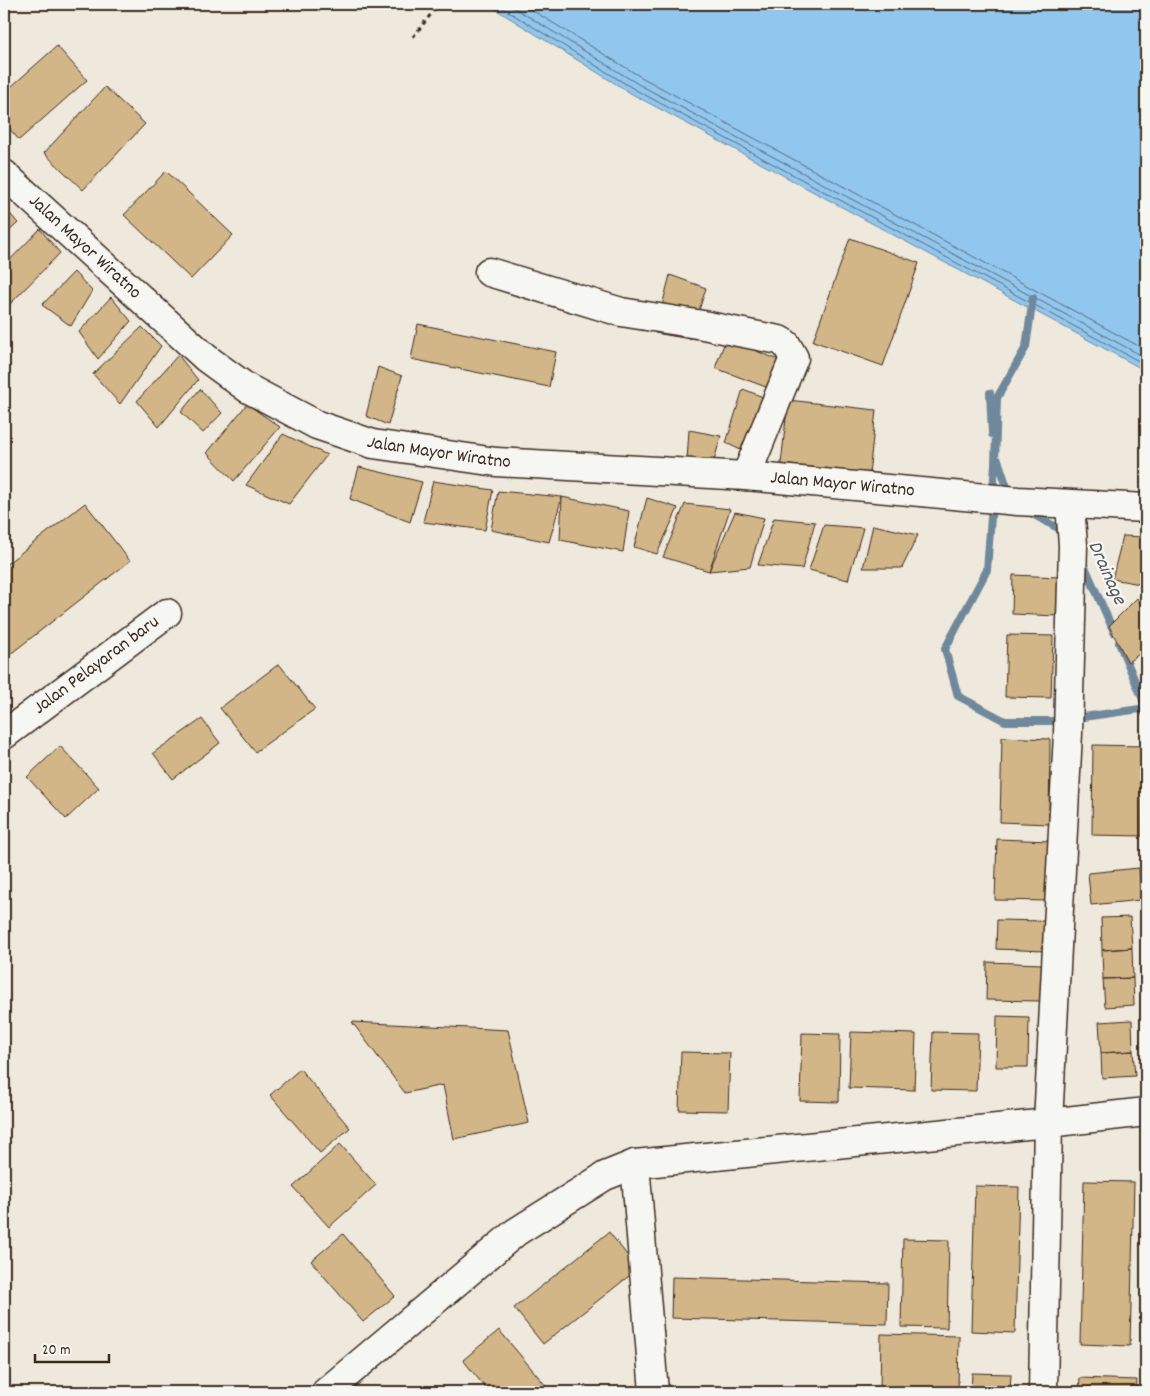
<svg xmlns="http://www.w3.org/2000/svg" width="1150" height="1396" viewBox="0 0 1150 1396" font-family="Dekko,sans-serif">
<style>
.water{fill:#91c7ef;stroke:#6f889b}
.lines{fill:none;stroke-linecap:round;stroke-linejoin:round}
.shore{stroke:#5d6972;stroke-width:1}
.stream{stroke:#6f889b;stroke-width:8}
.building{fill:#d3b688;stroke:#3b2a1e}
.minor-casing{stroke:#3b2a1e;stroke-width:31}
.path{stroke:#3b2a1e;stroke-width:3;stroke-dasharray:4 4;stroke-linecap:butt}
.minor{stroke:#f6f6f2;stroke-width:28}
.labels{text-anchor:middle;dominant-baseline:central;stroke-width:4.5;stroke-linejoin:round;paint-order:stroke}
.street-label{font-size:19px;fill:#3b2a1e;stroke:#f6f6f2}
.water-label{font-size:20px;font-style:italic;fill:#55595d;stroke:#f6f6f2}
</style>
<rect width="100%" height="100%" fill="#efe9dd"/>
<filter id="ink" filterUnits="userSpaceOnUse"><feTurbulence type="fractalNoise" baseFrequency=".02" numOctaves="2"/><feDisplacementMap in="SourceGraphic" scale="10" xChannelSelector="R" yChannelSelector="G"/><feConvolveMatrix kernelMatrix="1 2 1 2 8 2 1 2 1" color-interpolation-filters="sRGB"/></filter>
<g filter="url(#ink)">
<path class="water" d="M487 4H1146V371L632 94Z"/>
<g class="lines">
<path class="shore" d="M496 4 634 89 1146 365
M508 4 638 84 1146 358
M522 4 641 77 1146 350"/>
<path class="stream" d="M1033 298 1026 347 997 398 995 464 987 570 945 649 958 696 1005 721H1055L1140 709 1146 714
M990 393 992 434
M998 460 1010 496
M1027 511 1065 532
M1082 560 1114 632
M1119 643 1146 707"/>
</g>
<path class="building" d="M57 46 87 80 19 140 4 122V93Z
M105 87 145 124 83 190 44 153Z
M166 171 233 235 191 279 124 215Z
M4 207 18 223 4 236Z
M40 229 60 253 9 305 4 301V266Z
M850 238 919 263 883 366 813 341Z
M74 272 92 291 71 326 42 305Z
M670 275 706 288 690 339 655 333Z
M111 297 131 321 98 359 79 332Z
M418 324 556 352 549 387 411 359Z
M142 327 161 346 120 404 93 374Z
M726 339 784 362 774 390 715 368Z
M178 355 198 380 159 427 137 401Z
M378 367 402 376 388 425 366 416Z
M200 389 222 413 203 433 181 412Z
M743 389 768 399 747 453 726 443Z
M788 400 876 410 869 474 781 464Z
M247 404 280 427 234 481 207 453Z
M689 430 721 436 713 464 687 460Z
M283 434 327 455 289 504 246 485Z
M359 467 422 482 410 522 350 499Z
M433 481 493 490 485 530 423 522Z
M498 491 562 497 549 542 491 530Z
M562 497 629 511 623 552 560 540Z
M647 498 678 508 657 554 634 547Z
M85 503 130 561 4 659V566Z
M685 504 730 509 709 571 663 557Z
M735 512 764 518 750 567 709 571Z
M774 518 815 522 802 569 758 565Z
M824 525 863 528 848 580 809 570Z
M873 525 918 535 902 568H863Z
M1123 536 1146 537V585L1112 579Z
M1013 575 1059 577 1058 616 1012 614Z
M1137 598 1146 612V649L1128 662 1109 626Z
M1007 635 1053 636 1051 698 1005 697Z
M279 664 315 709 255 752 220 708Z
M202 719 220 743 173 779 153 753Z
M1002 737 1050 739 1049 824 1000 822Z
M1093 745 1143 746 1142 836 1092 835Z
M60 746 99 788 66 819 27 777Z
M997 839 1050 841 1049 901 995 900Z
M1139 868 1141 900 1091 905 1088 873Z
M1130 917 1132 948 1102 950 1101 918Z
M997 920 1046 921 1045 951 996 949Z
M1132 948 1133 978 1103 979 1102 950Z
M987 962 1043 964 1042 1001 986 1000Z
M1133 978 1134 1005 1105 1007 1103 979Z
M997 1016 1029 1017 1028 1067H996Z
M1132 1020 1133 1051 1101 1053 1099 1022Z
M352 1022 508 1030 529 1123 454 1139 443 1085 405 1093Z
M851 1032 916 1034 914 1090 849 1088Z
M933 1032 978 1033 976 1091 931 1090Z
M802 1033 840 1034 839 1102 800 1101Z
M1133 1051 1135 1076 1102 1078 1101 1053Z
M681 1052 730 1053 728 1111 679 1110Z
M300 1069 350 1128 320 1153 270 1095Z
M340 1144 376 1185 329 1227 293 1187Z
M1084 1181 1134 1182 1130 1346 1080 1344Z
M975 1186 1019 1187 1015 1333 971 1331Z
M609 1232 638 1269 543 1344 514 1308Z
M343 1234 395 1296 363 1322 311 1261Z
M903 1239 949 1240 947 1328 901 1327Z
M672 1277 888 1283 887 1324 671 1318Z
M499 1330 547 1387 541 1392H489L463 1360Z
M881 1334 959 1336 958 1392H880Z
M972 1373 1011 1374 1010 1392H971Z
M1080 1378 1137 1380 1136 1392H1079Z
M768 1387 791 1388V1392H768Z"/>
<g class="lines">
<g class="minor-casing">
<g id="minor">
<path id="s1" d="M4 174 206 358 247 388 317 425 373 444 496 462 746 476 1018 501 1146 508"/>
<path d="M489 272 621 312 703 325 779 340 786 344 794 358 746 476"/>
<path id="s2" d="M4 735 167 613"/>
<path d="M635 1164 654 1392"/>
<path d="M326 1392 516 1232 605 1176 635 1164 1048 1123 1146 1112"/>
<path d="M1043 1392 1048 1123 1068 733 1073 545 1070 505"/>
</g>
</g>
<path class="path" d="M413 37 439 4"/>
<use href="#minor" class="minor"/>
</g>
</g>
<g class="labels">
<g class="street-label">
<text stroke="none"><textPath href="#s1" startOffset="109">Jalan Mayor Wiratno</textPath></text>
<text stroke="none"><textPath href="#s1" startOffset="529">Jalan Mayor Wiratno</textPath></text>
<text stroke="none"><textPath href="#s1" startOffset="934">Jalan Mayor Wiratno</textPath></text>
<text stroke="none"><textPath href="#s2" startOffset="116">Jalan Pelayaran baru</textPath></text>
</g>
<g class="water-label">
<text transform="translate(1106 573) rotate(66)">Drainage</text>
</g>
</g>
<rect width="1150" height="1396" fill="none" stroke="#f6f6f2" stroke-width="20"/>
<rect x="10" y="10" width="1130" height="1376" fill="none" stroke="#3b2a1e" stroke-width="2" filter="url(#ink)"/>
<path d="M35 1354v8h74v-8" fill="none" stroke="#3b2a1e" stroke-width="2.5"/>
<text x="42" y="1354" font-size="15" fill="#3b2a1e" stroke="#f6f6f2" stroke-width="4" paint-order="stroke">20 m</text>
</svg>
